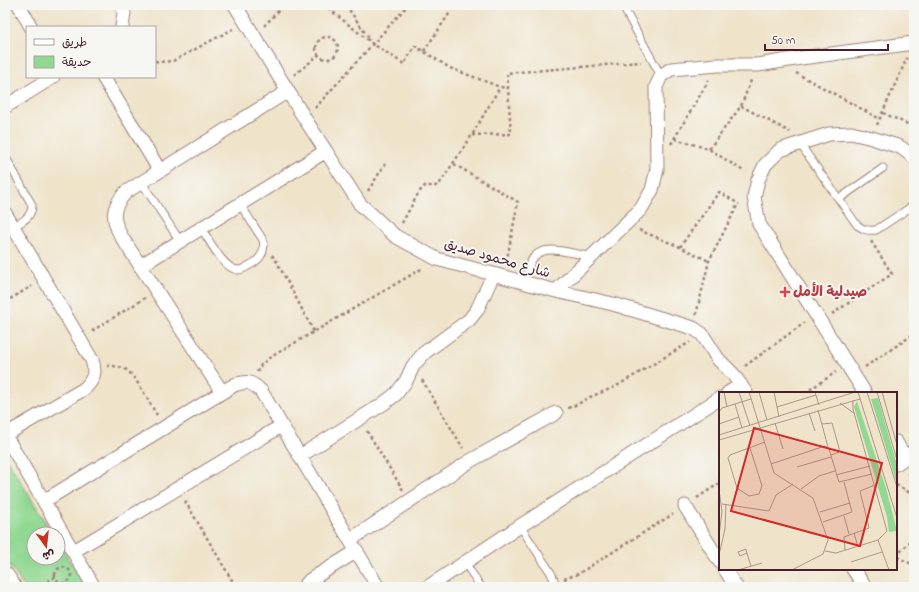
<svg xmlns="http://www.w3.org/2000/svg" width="919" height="592" viewBox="0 0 919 592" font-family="'Indie Flower','Playpen Sans Arabic',sans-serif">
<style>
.green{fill:#91d892;stroke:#6e7c5e}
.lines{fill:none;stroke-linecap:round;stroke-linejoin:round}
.service-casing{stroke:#9c817a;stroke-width:9}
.minor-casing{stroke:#9c817a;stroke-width:15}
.secondary-casing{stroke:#9c817a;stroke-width:20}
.path{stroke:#9c817a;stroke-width:2.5;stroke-dasharray:3 3;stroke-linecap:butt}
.service{stroke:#fff;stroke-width:7}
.minor{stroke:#fff;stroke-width:13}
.secondary{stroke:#fff;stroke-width:18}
.health-dot{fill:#e0444e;stroke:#f6f6f2;stroke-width:1.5}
.labels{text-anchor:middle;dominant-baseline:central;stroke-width:4;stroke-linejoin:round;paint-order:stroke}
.street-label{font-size:14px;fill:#4a1f2b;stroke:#f6f6f2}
.health-label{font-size:14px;font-weight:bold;fill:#be3a42;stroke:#f6f6f2;text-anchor:start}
.inset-road{fill:none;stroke:#ad958a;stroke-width:1}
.view{fill:#d62828;fill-opacity:0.15;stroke:#d62828;stroke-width:2}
.inset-edge{fill:none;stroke:#4a1f2b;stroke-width:2}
</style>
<rect width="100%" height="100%" fill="#f6f6f2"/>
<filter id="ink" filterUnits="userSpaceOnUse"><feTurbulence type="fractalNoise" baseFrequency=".025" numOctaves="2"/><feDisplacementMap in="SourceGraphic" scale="8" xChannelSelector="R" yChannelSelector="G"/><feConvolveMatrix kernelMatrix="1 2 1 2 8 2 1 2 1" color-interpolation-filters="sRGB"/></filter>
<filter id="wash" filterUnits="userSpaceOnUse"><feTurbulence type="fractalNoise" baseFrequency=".012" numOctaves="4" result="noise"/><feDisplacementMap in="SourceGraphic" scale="16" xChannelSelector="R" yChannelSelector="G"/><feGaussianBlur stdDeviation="0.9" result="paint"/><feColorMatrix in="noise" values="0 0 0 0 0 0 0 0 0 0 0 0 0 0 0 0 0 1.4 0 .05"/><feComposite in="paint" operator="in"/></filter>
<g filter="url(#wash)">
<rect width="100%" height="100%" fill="#efe3c9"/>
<path class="green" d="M5 456 53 534H34V558H58V542L86 587H24L5 558Z"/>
</g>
<g filter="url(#ink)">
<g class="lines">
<g class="service-casing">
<path id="service" d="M622 5 661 76
M800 144 857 225C864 230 868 231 876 230L914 205
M5 156 32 205C32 217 23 221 13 227
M142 183 180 241
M839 199 883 168
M201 228C209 239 223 269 238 270 244 270 249 265 255 262 263 256 265 249 263 240L240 204
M524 283C526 275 528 264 534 257 545 243 576 254 591 257
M520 526 551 573 554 580V587
M465 563 481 587"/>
</g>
<g class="minor-casing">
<path id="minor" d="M19 5 31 27
M235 5 305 119 360 204 395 236 437 259 556 291 613 304 693 328 702 334 718 359 733 374 746 393
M122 27 124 13 122 5
M103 77 160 171
M5 107 53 77
M5 213 92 360C96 372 94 380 84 389L5 435
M140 266 326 151
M556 291 641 209 652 190 657 169 656 87 661 76 671 69 718 65H758L801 58 914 43
M222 392 121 236C111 218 112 207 126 192L288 91
M728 393 741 385
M865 393 759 224 754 197 758 180 765 165 780 150 829 134 851 133 872 138 900 147 914 157
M5 435 94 587
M896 442 905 457
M300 456 383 404 396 394 406 381 413 366 424 353 469 320 477 310 493 275
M896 464 914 451
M44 501 234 385C247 381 251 381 261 391L378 587
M685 506 720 562
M350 540 470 461 556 413
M74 551 281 426
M725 569 736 587
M853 569 865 587
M304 587 310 580 357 551
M428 587 520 526 720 398"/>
</g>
<g class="secondary-casing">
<path id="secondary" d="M5 576 12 587"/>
</g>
<path class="path" d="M324 5 373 44 404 64 415 46 450 68 500 87 508 88
M346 5 370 40
M264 26 284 5
M316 48a11 11 0 1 1 22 0a11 11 0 1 1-22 0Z
M424 51 451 11
M155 61 159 62 173 61 233 29
M796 73 880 119
M294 75 319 55
M741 106 790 132
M315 108 408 5
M883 113 914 127
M877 125 907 58
M472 135 511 134 507 73 641 62
M675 139 709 149 745 172
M671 144 709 80
M709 149 741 106 752 78
M454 164 518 202 506 264
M368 191 385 164
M402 223 419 192 426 185 434 187 440 183 472 135 500 87
M639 230 680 247 709 261
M680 247 719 192 739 204
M272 255 277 262 314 332
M5 302 32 286
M832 314 892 274 871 241
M696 315 709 261 738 204
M92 331 145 298
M107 366C113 366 119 366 125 369 135 374 150 404 157 415
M745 366 804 323
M865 367 914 334
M257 372 261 365 269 358 423 268
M422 380 463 448
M805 393 836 372
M568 408 578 404 590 397 615 387 690 342
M367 431 403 490
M908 473 914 477
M896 485 914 495
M697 498 720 483
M185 501 236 587
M909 543 914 545
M896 556 909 543 914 533
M897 557 914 565
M55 575a8 8 0 1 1 16 0a8 8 0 1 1-16 0Z
M564 579 578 574 673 514
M37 587 55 577"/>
<use href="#service" class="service"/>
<use href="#minor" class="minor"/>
<use href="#secondary" class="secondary"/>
</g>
</g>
<path class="health-dot" d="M783 286h4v4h4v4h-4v4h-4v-4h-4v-4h4z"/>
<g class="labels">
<g class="street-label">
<text transform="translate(497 259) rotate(16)">شارع محمود صديق</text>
</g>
<g class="health-label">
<text x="793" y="292">صيدلية الأمل</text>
</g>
</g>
<g transform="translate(719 392)">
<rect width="178" height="178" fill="#efe3c9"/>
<path d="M159 6 178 73V92L152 7ZM138 9 167 96 178 139 170 140 168 125 135 15Z" fill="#91d892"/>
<path class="inset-road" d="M5 0 8 15M20 0 31 34M30 0 55 81 94 106 109 148 104 162 73 178M40 0 48 28M55 0 60 25M96 0 100 13M139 0 178 126M148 0 178 95M158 0 178 68M163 0 178 53M121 11 136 22M16 12 23 36M58 15 97 3M99 18 109 55M0 20 3 16 32 7M90 21 96 39M56 31 64 57M0 32 20 25M103 32 113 31 120 56V60L112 63M0 43 136 0M0 48 141 7M31 56 43 94 40 102 30 104 18 96 9 66 11 63 46 50M52 72 106 54 110 57 120 90 153 82M78 75 112 65M117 83 151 74M82 97 100 84 116 79M0 98 3 119 0 144M3 112 50 119 57 103 74 92M101 120 131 111M125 124 130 142M104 130 133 120 125 90M135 141 139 155M159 148 170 178M126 158 125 145 150 136 141 99 156 93M106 159 117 161 159 148 168 139 134 17V8M28 161 21 164 19 160 27 157V158L32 174M0 163 6 137 7 112M132 170 163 160M19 178 43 171"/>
<path class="view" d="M35 36 163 71 141 154 12 119Z"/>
<rect width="178" height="178" class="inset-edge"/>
</g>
<rect width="919" height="592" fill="none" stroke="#f6f6f2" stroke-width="20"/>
<rect x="26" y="26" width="130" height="52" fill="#f6f6f2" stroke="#b1a0a2"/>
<rect x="34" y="39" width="20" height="6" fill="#ffffff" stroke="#b1a0a2"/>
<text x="62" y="46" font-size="12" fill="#4a1f2b">طريق</text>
<rect x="34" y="56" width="20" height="12" fill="#91d892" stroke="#b1a0a2"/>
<text x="62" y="66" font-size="12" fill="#4a1f2b">حديقة</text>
<g transform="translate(46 546) rotate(165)"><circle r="19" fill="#f6f6f2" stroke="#b1a0a2"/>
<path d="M0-3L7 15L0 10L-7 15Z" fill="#c8321e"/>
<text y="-6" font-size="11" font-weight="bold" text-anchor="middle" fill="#4a1f2b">ش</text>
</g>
<path d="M765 44v6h123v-6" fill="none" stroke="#4a1f2b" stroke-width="2"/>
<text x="771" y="44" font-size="12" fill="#4a1f2b" stroke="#f6f6f2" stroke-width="3" paint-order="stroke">50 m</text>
</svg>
